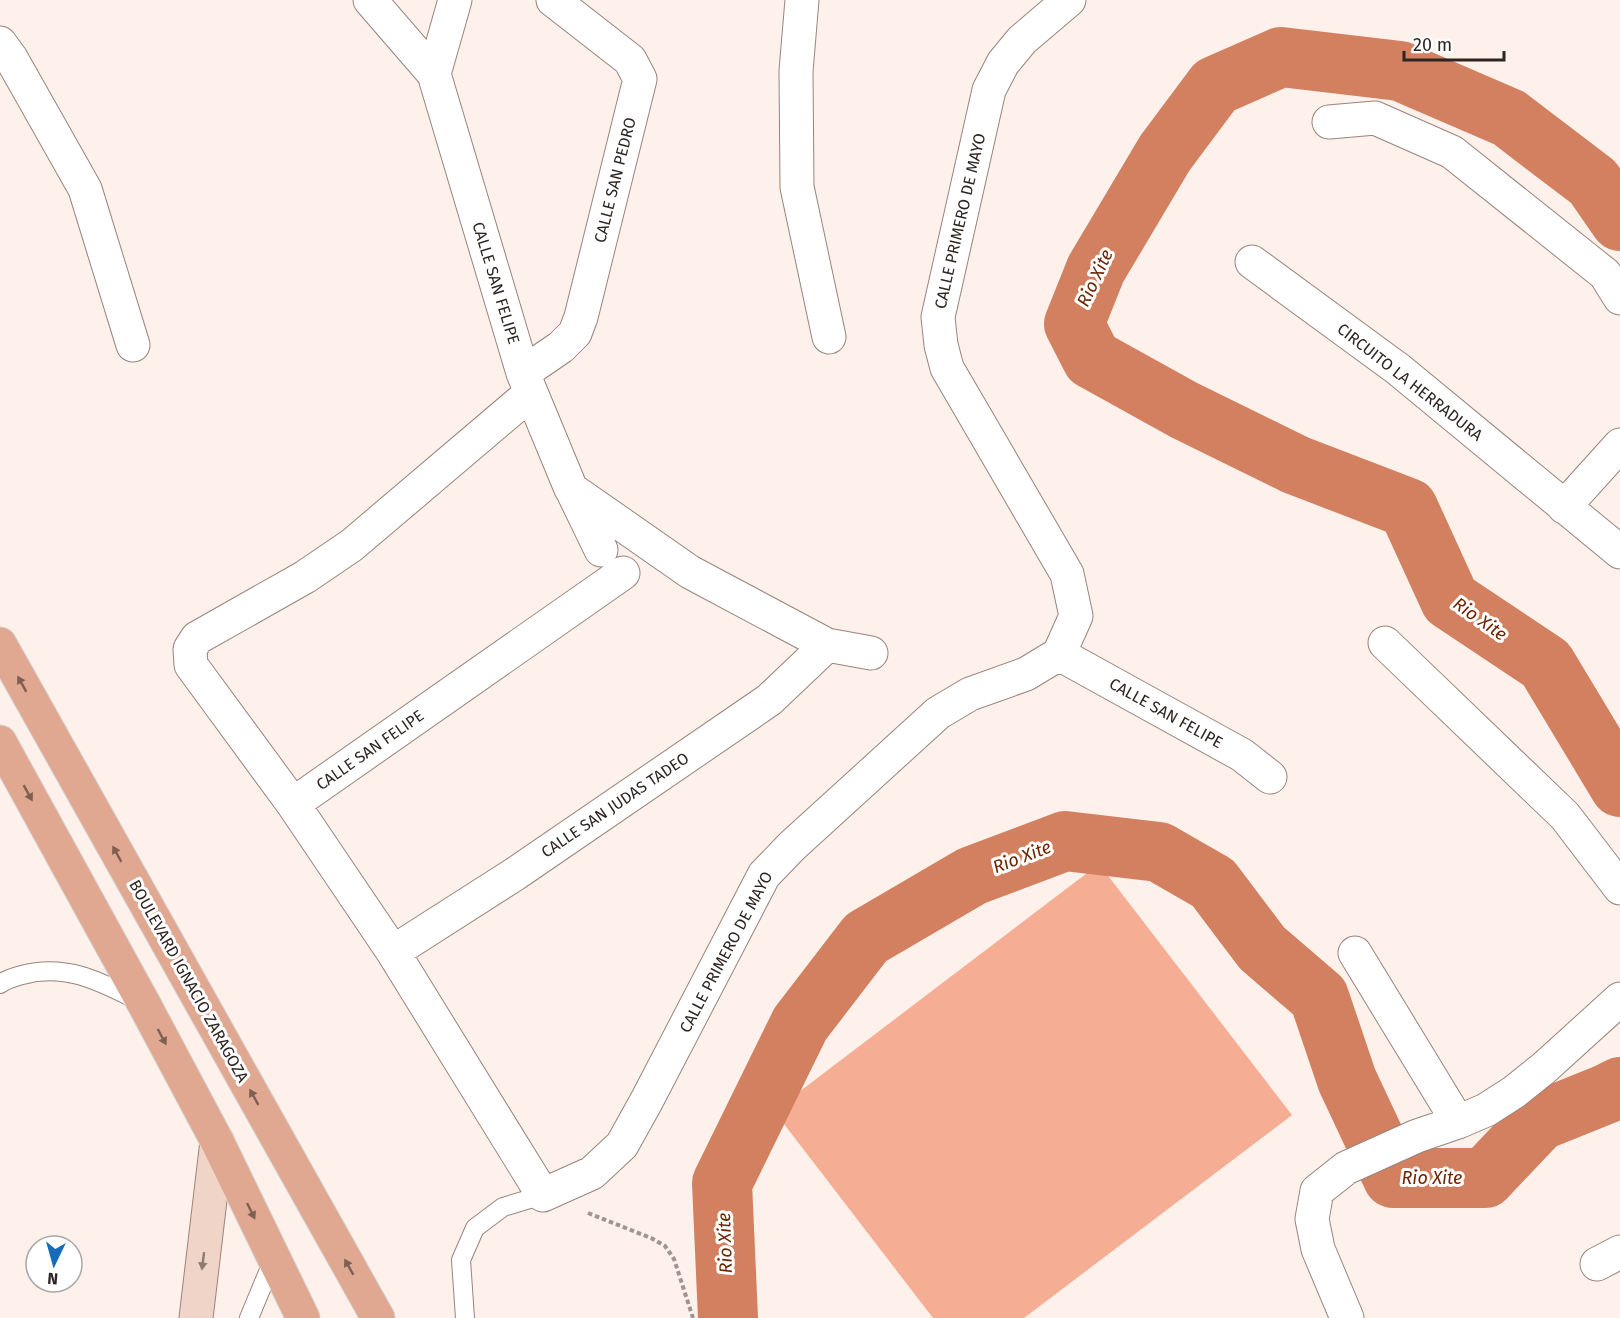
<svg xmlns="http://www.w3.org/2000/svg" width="1620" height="1318" viewBox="0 0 1620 1318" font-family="'Fira Sans',sans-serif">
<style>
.green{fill:#f5ae93}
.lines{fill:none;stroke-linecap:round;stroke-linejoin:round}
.river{stroke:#d38060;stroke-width:60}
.lane-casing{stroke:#99847c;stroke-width:20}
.street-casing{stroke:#99847c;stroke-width:35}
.secondary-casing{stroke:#99847c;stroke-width:35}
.primary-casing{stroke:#d5d3d3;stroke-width:35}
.path{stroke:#9f948f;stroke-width:4;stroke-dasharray:4.5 3;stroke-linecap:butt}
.lane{stroke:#fff;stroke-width:18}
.street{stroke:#fff;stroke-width:33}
.secondary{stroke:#f0d4c8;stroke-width:33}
.primary{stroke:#e1a891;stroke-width:33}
.oneway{fill:#7e6053}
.oneway2{fill:#8e7c74}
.labels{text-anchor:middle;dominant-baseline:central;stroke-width:6;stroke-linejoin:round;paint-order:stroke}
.street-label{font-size:16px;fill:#2d2521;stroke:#fff}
.water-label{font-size:18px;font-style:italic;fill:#6e2400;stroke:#fff}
</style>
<rect width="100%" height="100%" fill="#fef0ea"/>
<path class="green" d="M1099 864 1292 1115 1024 1318H933L774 1111Z"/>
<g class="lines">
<path class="river" d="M1620 221 1593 182 1509 118 1400 71 1281 57 1215 86 1165 153 1096 269 1074 324 1092 359 1184 410 1296 465 1408 508 1450 600 1546 664 1620 787
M728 1318 722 1183 800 1024 866 938 972 876 1065 841 1159 852 1213 883 1262 948 1319 997 1347 1080 1393 1178H1485L1539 1121 1606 1094 1620 1087"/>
<g class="lane-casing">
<path id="lane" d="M0 984C7 979 14 977 22 975 65 963 99 981 137 1000
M249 1318 274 1258
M465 1318 461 1260 475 1228 503 1207 543 1195"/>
</g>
<g class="street-casing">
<path id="street" d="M370 0 434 74 523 373 571 489 690 572 827 645 871 653
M802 0 796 71 797 187 829 337
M0 43 11 58 85 189 133 345
M434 74 455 0
M1329 122 1375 118 1452 152 1605 274 1620 298
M1252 262 1398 369 1620 552
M523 373 561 347 575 333 581 317 640 79 630 60 553 0
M531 393 352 545 305 577 197 638 190 649 191 665 293 804 393 952 543 1195 592 1173 622 1145 647 1100 764 875 792 846 938 713 970 694 1026 674 1059 654
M572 490 601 550
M1564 507 1620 445
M1385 643 1565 816 1620 888
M1059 654 1076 616 1067 574 947 368 941 345 938 317 989 90 1003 63 1022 40 1069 0
M1059 654 1242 755 1270 777
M293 804 623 573
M393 952 515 874 769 700 827 645
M1355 953 1458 1122
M1597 1264 1620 1252
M1347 1318 1318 1249 1312 1219 1317 1191 1346 1168 1417 1136 1458 1122 1486 1110 1514 1092 1544 1068 1620 999"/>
</g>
<g class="secondary-casing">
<path id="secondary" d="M196 1318 217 1141"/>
</g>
<g class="primary-casing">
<path id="primary" d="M0 644 378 1318
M0 742 144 1004 217 1141 303 1318"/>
</g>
<path class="path" d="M588 1213 651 1238 665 1246 674 1259 693 1318"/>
<use href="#lane" class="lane"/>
<use href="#street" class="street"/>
<use href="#secondary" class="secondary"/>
<use href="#primary" class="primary"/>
</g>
<defs><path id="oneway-solid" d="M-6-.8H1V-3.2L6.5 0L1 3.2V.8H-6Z" transform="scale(1.5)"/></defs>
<g class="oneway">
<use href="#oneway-solid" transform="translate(22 684) rotate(-119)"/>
<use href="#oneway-solid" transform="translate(28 793) rotate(61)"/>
<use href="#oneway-solid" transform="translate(117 854) rotate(-119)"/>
<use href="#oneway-solid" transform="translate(162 1037) rotate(62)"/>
<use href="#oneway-solid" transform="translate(254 1097) rotate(-119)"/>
<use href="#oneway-solid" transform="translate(251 1211) rotate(64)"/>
<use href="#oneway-solid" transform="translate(349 1267) rotate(-119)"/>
</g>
<use class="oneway2" href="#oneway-solid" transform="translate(203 1261) rotate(97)"/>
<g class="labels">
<g class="street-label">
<text transform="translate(615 180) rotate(-76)">CALLE SAN PEDRO</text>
<text transform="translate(960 221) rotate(-77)">CALLE PRIMERO DE MAYO</text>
<text transform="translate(496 283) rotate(73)">CALLE SAN FELIPE</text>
<text transform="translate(1410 382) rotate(38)">CIRCUITO LA HERRADURA</text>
<text transform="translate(1166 713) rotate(29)">CALLE SAN FELIPE</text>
<text transform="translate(370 750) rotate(-35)">CALLE SAN FELIPE</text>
<text transform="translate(615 805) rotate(-34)">CALLE SAN JUDAS TADEO</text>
<text transform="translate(726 952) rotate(-62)">CALLE PRIMERO DE MAYO</text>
<text transform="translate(189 981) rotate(61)">BOULEVARD IGNACIO ZARAGOZA</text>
</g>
<g class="water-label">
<text transform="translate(1095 278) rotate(-65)">Rio Xite</text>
<text transform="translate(1480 619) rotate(35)">Rio Xite</text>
<text transform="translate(1022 857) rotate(-21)">Rio Xite</text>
<text x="1432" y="1178">Rio Xite</text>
<text transform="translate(725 1243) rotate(-92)">Rio Xite</text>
</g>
</g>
<g transform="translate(54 1264) rotate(185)"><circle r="28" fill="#ffffff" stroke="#aba8a6" stroke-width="1.5"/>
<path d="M0-4.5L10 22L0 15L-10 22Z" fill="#176bb9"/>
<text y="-9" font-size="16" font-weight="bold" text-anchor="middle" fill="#2d2521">N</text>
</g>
<path d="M1404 51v9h100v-9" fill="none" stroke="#2d2521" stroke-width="3"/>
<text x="1413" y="51" font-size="18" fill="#2d2521" stroke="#ffffff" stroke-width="4.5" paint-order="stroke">20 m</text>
</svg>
